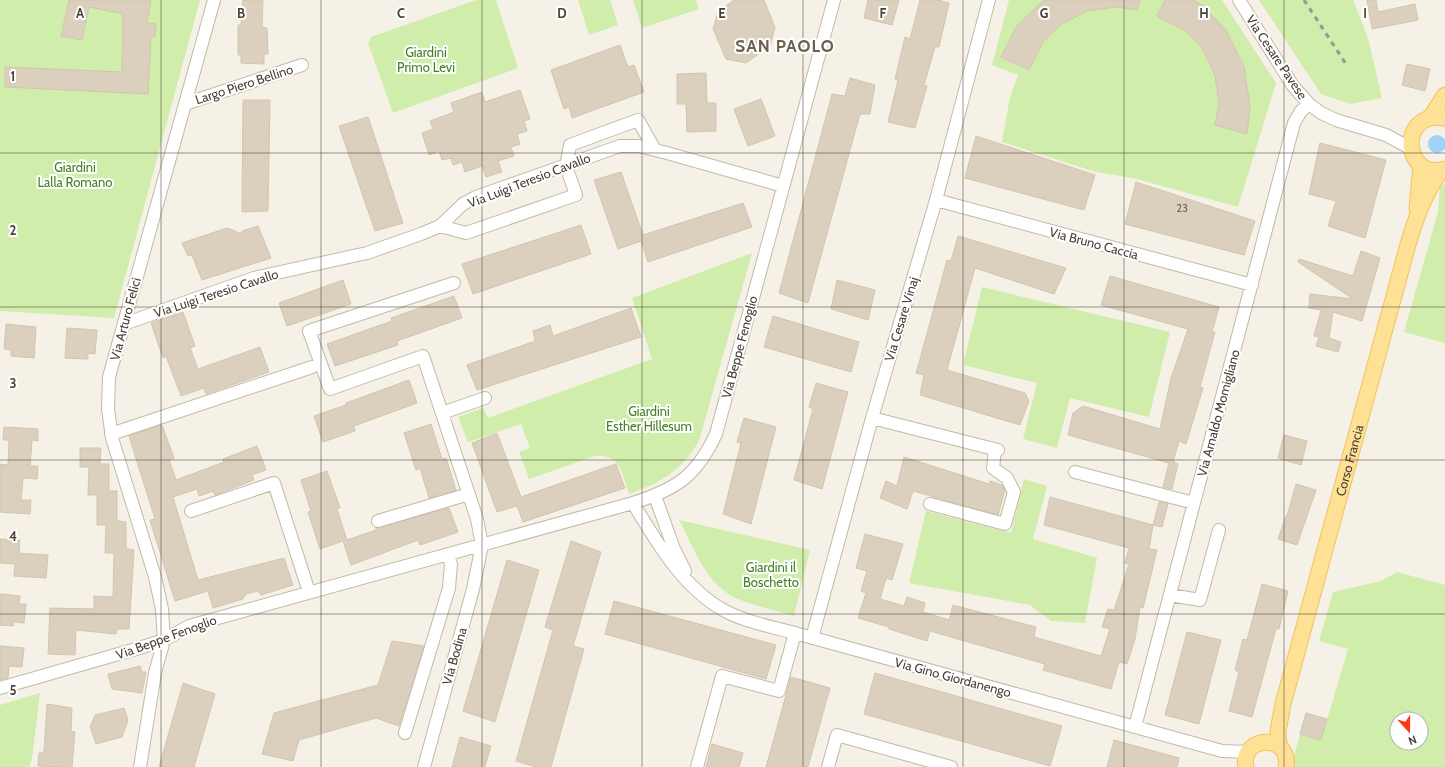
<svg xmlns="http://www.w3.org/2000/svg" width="1445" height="767" viewBox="0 0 1445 767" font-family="Cabin,sans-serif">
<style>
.green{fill:#d0edac;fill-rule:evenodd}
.water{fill:#9ed3f7}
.building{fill:#dbd0be;stroke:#d3c5ae}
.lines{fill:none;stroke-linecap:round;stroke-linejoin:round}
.minor-casing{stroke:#c2b9a9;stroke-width:14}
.major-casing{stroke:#efc35b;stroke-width:17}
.minor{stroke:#fff;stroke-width:12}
.major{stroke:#ffe196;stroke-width:15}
.rail{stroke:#979797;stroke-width:3;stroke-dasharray:5 5;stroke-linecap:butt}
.grid{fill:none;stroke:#494135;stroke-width:1;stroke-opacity:0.55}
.labels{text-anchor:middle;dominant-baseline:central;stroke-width:4;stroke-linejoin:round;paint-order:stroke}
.number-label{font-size:11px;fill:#6e6557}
.park-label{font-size:13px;fill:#468122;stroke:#fff}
.street-label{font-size:13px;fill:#494135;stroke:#fff}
.district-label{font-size:17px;font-weight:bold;letter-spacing:1px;fill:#6d5f4b;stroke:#fff}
.grid-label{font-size:13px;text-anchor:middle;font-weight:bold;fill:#494135;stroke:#fff;stroke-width:4;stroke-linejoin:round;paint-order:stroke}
</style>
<rect width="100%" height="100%" fill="#f5f1e7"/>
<path class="green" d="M0 0H200L114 318 0 311Z
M476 0H496L518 68 393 113 368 43 371 37Z
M578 0H610L618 25 589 35Z
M633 0H696L699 9 642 28Z
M1009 0H1222L1276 83 1238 207 1133 178 1096 172 1002 142 1010 97 1018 75 992 65Z
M1259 0H1353L1368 38 1382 98 1350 104 1321 94Z
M1445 184V343L1404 332 1438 212 1440 187Z
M752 253 699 441C681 471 662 482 629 494 622 474 621 454 595 456L529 479 519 452 530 448 521 424 468 442 458 417 483 408 488 418 652 359 632 298Z
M982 287 1170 332 1149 417 1070 398 1057 448 1023 439 1037 383 963 365Z
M1024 479 1047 486 1033 539 1097 558 1085 623 1051 621 1030 605 909 583 926 511 1011 533Z
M679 520 810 550 794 616C779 611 742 603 730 595 704 579 693 546 679 520Z
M1397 572 1445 585V767H1291L1300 734 1321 740 1348 649 1319 641 1333 592 1381 581ZM1397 719H1421V743H1397Z
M40 693 32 759 29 767H0V705Z"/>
<path class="water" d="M1428 144a9 9 0 1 1 18 0a9 9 0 1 1-18 0Z"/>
<path class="building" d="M69 0H151L147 23 156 24 155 36 151 37 148 94 5 87V67L122 72 123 14 89 7 82 40 61 36Z
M243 0H263L262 27 267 28 268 54H264V64L241 63V55H238V25H241Z
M734 0H764L775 27 770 46 746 63 726 59 713 29 718 12Z
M868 0H899L892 25 864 18Z
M920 0H938L949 3 939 47H935L924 85 927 86 915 128 888 122 898 80 895 79 905 37 910 39Z
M1044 0H1140L1137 10 1116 7 1087 11 1060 25 1043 42 1029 70 1001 57 1016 27Z
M1165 0H1192L1201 4 1226 30 1244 67 1250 106 1247 134 1215 125 1219 104 1215 75 1202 48 1186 31 1157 16Z
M1367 0H1376L1378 12 1415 4 1418 20 1372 29Z
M620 45 628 67 634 65 644 92 572 118 569 107 564 109 551 70Z
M1407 64 1430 69 1425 91 1402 85Z
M706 73 707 103H716V131L687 132 686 104H677V74Z
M850 78 875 85 870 114H860L808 303 779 293 832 94 845 96Z
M520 90 530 119 524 121 527 131 517 134 520 144 511 147 514 156 498 161 502 172 486 177 482 166 465 172 462 162 453 165 451 158 442 160 439 151 429 155 422 133 433 129 430 121 454 112 451 103 482 92 485 102Z
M761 99 775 136 748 146 734 109Z
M243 100H270L268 211 242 212Z
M368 117 403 223 375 231 339 126Z
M976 136 1095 175 1084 210 965 178Z
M1320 143 1386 160 1365 238 1328 226 1336 201 1309 194Z
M621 172 643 235 743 203 752 227 648 262 641 241 618 249 594 180Z
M1136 182 1255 221 1244 255 1125 224Z
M581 225 591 254 473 294 462 264Z
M258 226 271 258 202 280 192 255 188 256 182 243 227 228 242 234V231Z
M958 236 1066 268 1054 294 975 268 947 370 1025 393 1029 401 1020 425 920 395 924 375 916 373 919 363 947 260 951 261Z
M1361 251 1380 258 1362 321 1333 312 1329 338 1341 342 1338 352 1316 346 1319 337 1314 336 1321 310 1309 308 1310 294 1353 299 1298 262 1299 259 1353 276Z
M1110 276 1219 307 1212 332H1215L1200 387 1203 388 1186 444 1179 441 1173 462 1178 464 1172 489 1163 487 1169 463 1068 435 1073 413 1083 406 1160 429 1171 378 1188 329 1101 305Z
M343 280 351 304 287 326 279 303Z
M837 280 875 290 868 320 831 309Z
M454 296 462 318 397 341 398 345 335 366 327 344 392 321 391 318Z
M631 308 641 337 477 390 467 365 535 341 533 331 550 325 553 336Z
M183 312 195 346 190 348 198 369 260 347 269 372 206 394 204 388 181 396 166 356 163 358 151 323Z
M773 316 859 342 851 372 764 347Z
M6 324 36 327 34 358 11 356V350L4 349Z
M67 328 97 330 95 354 88 353V359L65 358Z
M409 380 417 403 354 426 355 431 323 442 314 416 346 405V403Z
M816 383 848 392 822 489 794 480 813 409 809 407Z
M744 418 776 427 751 524 723 514 741 443 737 442Z
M431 424 442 459 446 458 456 490 429 498 420 468 416 470 404 433Z
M162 425 174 458 169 460 176 480 224 462 223 459 257 446 266 470 252 475 254 480 215 495 213 491 199 496 197 489 173 497 198 580 284 558 293 585 261 595 258 591 246 594 243 599 213 608 208 591 175 601 150 520 155 519 129 436Z
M4 427 38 429V441L32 440 30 466H38L37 479 23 478 21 500H31L30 514 0 512V464L8 465 9 440H3Z
M497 433 521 497 616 464 625 488 523 522 517 506 497 512 472 443Z
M1284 435 1307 441 1301 465 1278 458Z
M80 448H101L100 464H109V491H117V521L126 522V549L134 550 129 629H117L116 634 76 630 75 655 48 654 50 608 94 609V596L113 597 114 553H105L106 525H97V495H88L89 467H80Z
M904 457 989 484 990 481 1002 485 1005 490 998 515 913 491 907 509 880 498 886 481 897 486Z
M327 471 340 508 337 509 347 540 376 530V528L449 508 458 532 420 545 418 540 351 565 343 541 320 549 308 512 311 511 301 480Z
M1296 484 1316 490 1297 545 1278 539 1286 516H1287Z
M1050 497 1153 525 1149 549 1157 550 1143 608 1140 607 1135 639 1127 664 1119 662 1111 689 1043 670 1045 664 930 631 927 641 889 629V627L858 618 866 593 861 591 867 571 856 568 865 534 903 544 892 580 886 578 880 599 904 606 907 597 925 603 923 612 949 620 953 605 1036 627 1034 637 1101 656 1110 629 1102 627 1108 609 1114 610 1129 564 1125 563 1129 548 1044 525Z
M1159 502 1168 504 1162 527 1153 525Z
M0 539 20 540 19 553 48 555 46 578 14 576 15 564 0 563Z
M571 541 601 552 573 646 584 649 551 767H536L516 761 553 630 545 627Z
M507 560 539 570 495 722 463 711Z
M1262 584 1288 591 1279 629H1276L1252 717 1229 711 1239 672 1235 670 1243 639 1247 640Z
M0 594 20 596 19 604H26L24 623 14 622 13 626 0 625Z
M614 601 776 645 766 679 605 634Z
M1187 632 1221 640 1199 724 1165 715Z
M392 641 424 646 399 726 376 718 299 740 293 761 262 754 274 713 378 685Z
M0 646 24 648 22 667 9 666 8 678 0 680Z
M140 666 142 672H146L142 693 112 689 108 674Z
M875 673 1062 726 1050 766 864 714Z
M791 677 830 688 808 767H766Z
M183 683 215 694 194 767H159Z
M47 704 72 708 71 731 75 732 72 767 38 766 39 753 44 752Z
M124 708 128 720 122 737 96 744 90 727 95 715Z
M1306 713 1327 719 1321 740 1300 734Z
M460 737 491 746 485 767H452Z
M1114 740 1179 758 1177 767H1107Z
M712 744 743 753 739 767H706Z"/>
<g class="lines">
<g class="minor-casing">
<path id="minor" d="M1239 0 1293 86 1309 104 1321 113 1336 120 1386 135 1410 148
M185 104 302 65
M936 200 1252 285
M440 226 466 233 576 195 566 166 570 145 638 120 655 150
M124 324 254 278 367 253 421 234 440 226 463 204 476 197 620 146H639L667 153 783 186
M442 413 485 398
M872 418 998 450
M111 434 312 367
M1075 472 1194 503
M655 496 674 549 685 571
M633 503C657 543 683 588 725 611 746 622 772 627 795 633L1222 751 1248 752
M930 504 1005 524 1014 492 1007 478 993 468 995 450
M191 511 274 483 309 592
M378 521 469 494
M1170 595 1200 600 1219 530
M812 638 872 418 936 200 989 0
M0 688 136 649 164 640 189 626 633 503C676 489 696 477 716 434L834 0
M1135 727 1294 123 1301 111 1309 104
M405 733 449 588 451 564 448 554
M140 767 155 673 164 640 162 609 155 577 112 438 108 409 109 377 214 0
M424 767 473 589 482 545 477 519 423 356 330 389 309 331 454 283
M697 767 722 676 779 691 795 633
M828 767 837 735 951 767"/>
</g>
<g class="major-casing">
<g id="major">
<path d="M1430 118 1445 95"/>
<path d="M1445 118C1396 110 1404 182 1445 169"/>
<path d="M1417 208 1421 165"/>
<path id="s1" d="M1279 746 1278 731 1283 704 1407 248C1415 220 1424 193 1442 170"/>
<path d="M1246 767C1239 736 1291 732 1286 767"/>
</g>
</g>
<use href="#minor" class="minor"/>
<use href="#major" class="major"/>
<path class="rail" d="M1304 0 1346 64"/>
</g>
<path class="grid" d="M161 0V767M321 0V767M482 0V767M642 0V767M803 0V767M963 0V767M1124 0V767M1284 0V767M0 153H1445M0 307H1445M0 460H1445M0 614H1445"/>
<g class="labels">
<g class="number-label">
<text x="1182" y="208">23</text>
</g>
<g class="park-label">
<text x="426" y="52">Giardini<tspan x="426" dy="15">Primo Levi</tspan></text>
<text x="75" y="167">Giardini<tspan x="75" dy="15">Lalla Romano</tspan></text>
<text x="649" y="411">Giardini<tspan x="649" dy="15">Esther Hillesum</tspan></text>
<text x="771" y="567">Giardini il<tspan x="771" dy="15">Boschetto</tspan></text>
</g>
<g class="street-label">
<text transform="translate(1277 57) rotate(56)">Via Cesare Pavese</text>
<text transform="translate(244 84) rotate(-18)">Largo Piero Bellino</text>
<text transform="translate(529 180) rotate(-21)">Via Luigi Teresio Cavallo</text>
<text transform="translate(1094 243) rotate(15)">Via Bruno Caccia</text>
<text transform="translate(216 293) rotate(-18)">Via Luigi Teresio Cavallo</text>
<text transform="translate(125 319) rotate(-75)">Via Arturo Felici</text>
<text transform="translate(901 319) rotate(-73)">Via Cesare Vinaj</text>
<text transform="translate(739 347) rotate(-75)">Via Beppe Fenoglio</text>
<text transform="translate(1218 413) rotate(-75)">Via Arnaldo Momigliano</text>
<text stroke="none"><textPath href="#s1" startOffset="295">Corso Francia</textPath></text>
<text transform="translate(166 637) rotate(-20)">Via Beppe Fenoglio</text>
<text transform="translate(454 656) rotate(-74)">Via Bodina</text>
<text transform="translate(953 677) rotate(15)">Via Gino Giordanengo</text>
</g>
<g class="district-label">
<text x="785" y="46">SAN PAOLO</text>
</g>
</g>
<g class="grid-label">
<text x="80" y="18">A</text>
<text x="241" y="18">B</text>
<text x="401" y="18">C</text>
<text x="562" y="18">D</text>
<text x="722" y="18">E</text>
<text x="883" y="18">F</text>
<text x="1044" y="18">G</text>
<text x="1204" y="18">H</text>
<text x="1365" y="18">I</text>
<text x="13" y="81">1</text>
<text x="13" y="235">2</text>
<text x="13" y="388">3</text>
<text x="13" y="541">4</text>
<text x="13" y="695">5</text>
</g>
<g transform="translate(1409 731) rotate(159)"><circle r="19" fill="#ffffff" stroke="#b6b3ae"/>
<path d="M0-3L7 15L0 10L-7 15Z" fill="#ff3814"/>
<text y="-6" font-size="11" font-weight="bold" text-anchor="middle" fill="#494135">N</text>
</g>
</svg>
